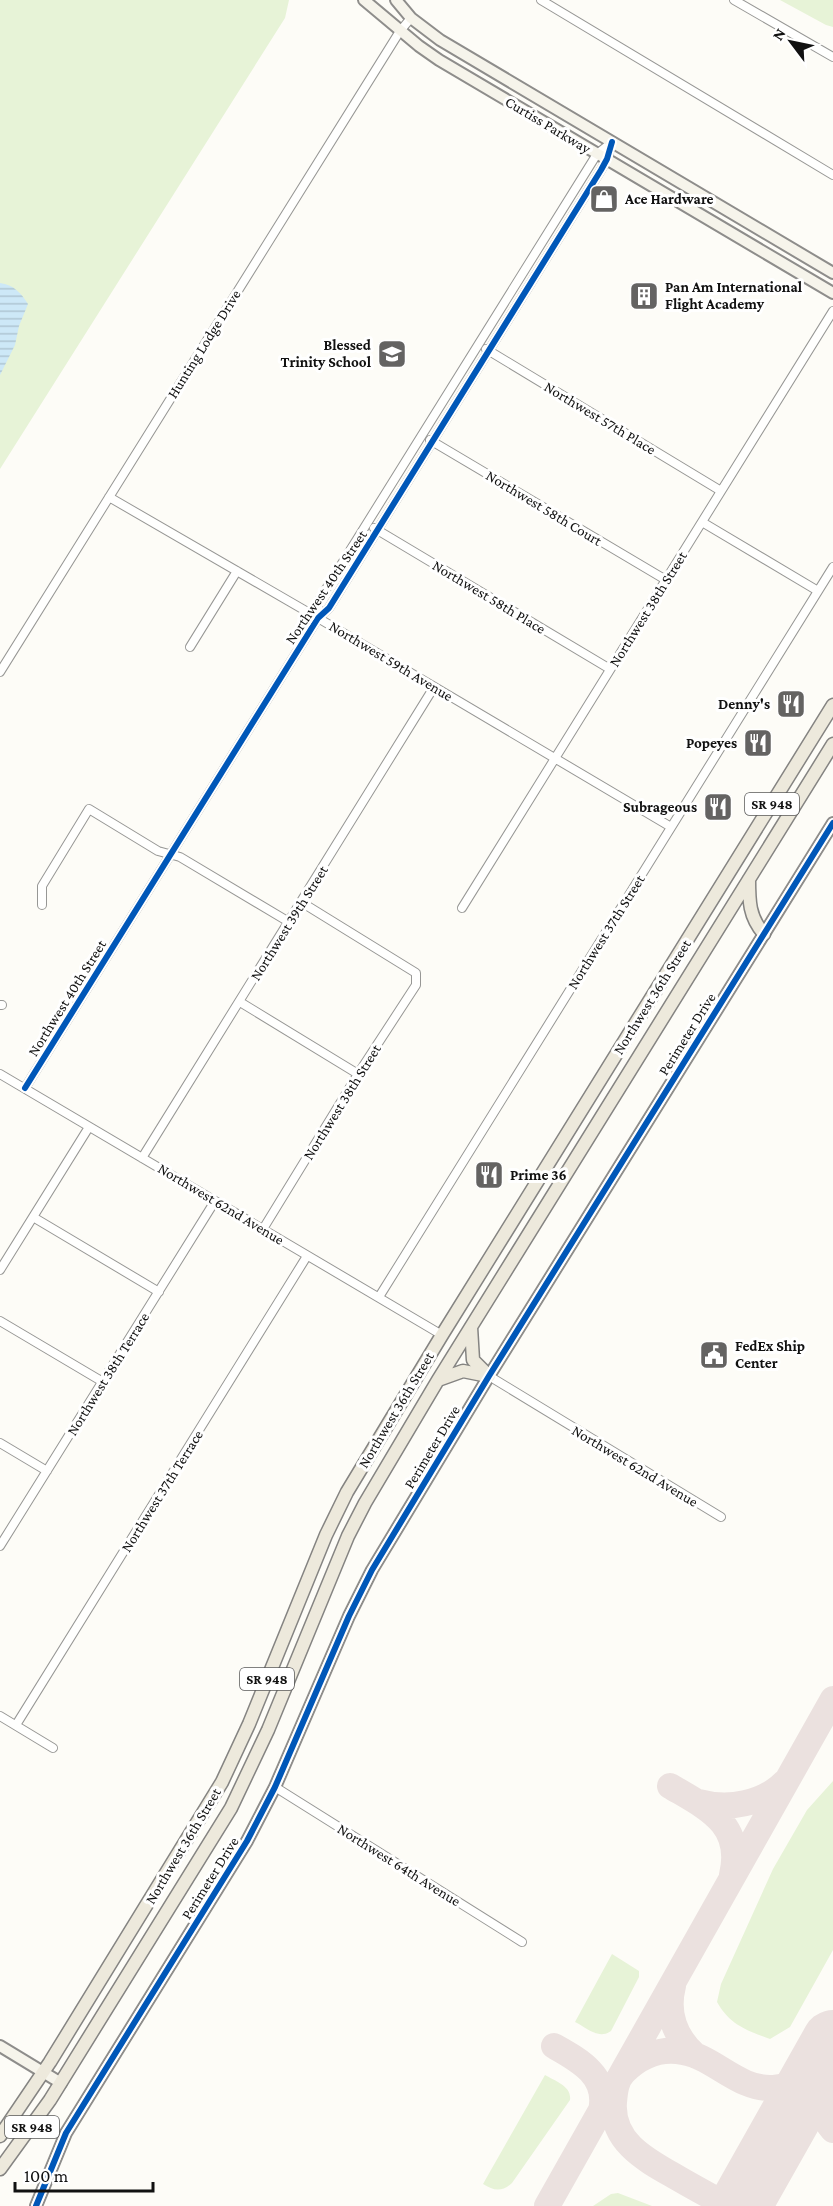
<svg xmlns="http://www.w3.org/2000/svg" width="833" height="2206" viewBox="0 0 833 2206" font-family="'Crimson Pro',serif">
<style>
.grass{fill:#e7f3d7}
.water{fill:url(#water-rules)}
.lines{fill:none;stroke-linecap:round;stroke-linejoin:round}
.taxiway{stroke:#ebe1df;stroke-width:26}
.runway{stroke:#ebe1df;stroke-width:62}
.street-casing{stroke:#979795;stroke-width:10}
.secondary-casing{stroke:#8e8d8b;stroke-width:14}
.primary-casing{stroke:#858482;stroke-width:15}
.street{stroke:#fffffe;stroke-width:8}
.secondary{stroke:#f6f4eb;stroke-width:10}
.primary{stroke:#ede9dc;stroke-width:12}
.cycleway-casing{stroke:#fff;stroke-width:10}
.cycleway{stroke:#0057b8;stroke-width:6}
.labels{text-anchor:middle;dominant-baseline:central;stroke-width:6;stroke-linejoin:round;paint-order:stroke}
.shield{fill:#fff;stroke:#585858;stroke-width:1.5}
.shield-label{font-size:14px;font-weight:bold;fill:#111}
.street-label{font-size:15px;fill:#111;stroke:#fff}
.poi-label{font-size:15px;font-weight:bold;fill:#111;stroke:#fff;text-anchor:start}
</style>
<defs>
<pattern id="water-rules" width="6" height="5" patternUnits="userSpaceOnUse" patternTransform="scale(1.5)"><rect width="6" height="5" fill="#cde8f7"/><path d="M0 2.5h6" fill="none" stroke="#afc6d3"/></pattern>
</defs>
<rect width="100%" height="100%" fill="#fdfcf7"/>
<path class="grass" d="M0 0H289L285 18 0 469Z
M780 0H833V27L826 25Z
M833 1781V1950L790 2027 770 2039C746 2030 730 2025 717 2002L721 1984 773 1869 807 1810Z
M612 1954 639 1971V1977L611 2031C599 2040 587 2028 575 2022Z
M545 2075C555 2081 572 2086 570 2100L512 2183C502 2192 494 2191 483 2184Z
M618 2193 652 2206H593L611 2194Z"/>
<path class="water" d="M0 283C14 285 21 293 28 304L19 326 15 345 0 375Z"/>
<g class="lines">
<path class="taxiway" d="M670 1786C707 1808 744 1824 732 1875
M699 1802C728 1810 763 1804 785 1782
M673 1986C666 2013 675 2038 696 2056
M554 2046C579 2060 609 2076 601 2111
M825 2057C814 2083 814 2107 833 2130
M547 2206 833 1699
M728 2206C710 2196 693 2187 676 2177 646 2160 611 2142 614 2102 615 2091 616 2080 624 2072 638 2058 657 2049 677 2051 713 2054 736 2090 773 2088 800 2086 813 2071 827 2051"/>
<path class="runway" d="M740 2206 833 2041"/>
<g class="street-casing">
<path id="street" d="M541 0 833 175
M734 0 833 57
M486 349 721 491
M430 440 666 580
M109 497 318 618 671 827
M702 522 818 591
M374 528 610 669
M318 618V602L597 154 612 142
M190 647 237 571
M0 672 400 31 411 18
M42 905V886L89 809 158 851 180 857 289 922
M462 908 833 311
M240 1002 358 1074
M0 1005H2
M0 1074 442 1335
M25 1088 318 618 329 608 601 170 607 159 612 142
M142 1158 434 687
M33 1217 159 1292
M263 1229 358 1074 416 985V973L301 902
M0 1270 89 1127
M379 1297 833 567
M0 1321 103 1382
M489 1376 721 1517
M0 1443 47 1471
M0 1546 215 1201
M0 1716 53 1748
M16 1725 307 1256
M275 1787 522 1942"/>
</g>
<g class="secondary-casing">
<path id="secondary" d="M364 0 419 46 439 60 833 293
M396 0 411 18 440 40 833 273
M0 2046 61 2083
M36 2206 66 2133 247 1841 275 1787 349 1616 372 1570 489 1376 833 823"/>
</g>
<g class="primary-casing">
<path id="primary" d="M749 879C749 901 749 917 764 934
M471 1327 473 1360 489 1376
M438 1380 463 1371 488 1376
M0 2136 50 2062 222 1782 249 1724 326 1535 347 1492 442 1335 833 705
M0 2169 50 2100 231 1808 268 1730 348 1536 365 1503 438 1380 833 744"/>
</g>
<use href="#street" class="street"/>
<use href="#secondary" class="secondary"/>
<use href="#primary" class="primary"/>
<g class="cycleway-casing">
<path id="cycleway" d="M25 1088 318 618 329 608 601 170 607 159 612 142
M36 2206 66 2133 247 1841 275 1787 349 1616 372 1570 489 1376 833 823"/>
</g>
<use href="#cycleway" class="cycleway"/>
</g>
<defs>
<g id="shop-square" transform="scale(1.5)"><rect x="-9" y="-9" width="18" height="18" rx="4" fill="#646362" stroke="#fff"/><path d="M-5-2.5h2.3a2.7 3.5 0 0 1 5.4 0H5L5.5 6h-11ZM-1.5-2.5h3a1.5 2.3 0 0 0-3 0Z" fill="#fff"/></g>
<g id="building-square" transform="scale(1.5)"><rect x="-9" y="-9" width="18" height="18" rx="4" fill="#646362" stroke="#fff"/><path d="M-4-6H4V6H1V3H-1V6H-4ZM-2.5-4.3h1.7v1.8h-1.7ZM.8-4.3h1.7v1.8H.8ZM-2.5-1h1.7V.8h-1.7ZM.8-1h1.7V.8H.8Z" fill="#fff"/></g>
<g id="school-square" transform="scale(1.5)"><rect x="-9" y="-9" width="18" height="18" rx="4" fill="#646362" stroke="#fff"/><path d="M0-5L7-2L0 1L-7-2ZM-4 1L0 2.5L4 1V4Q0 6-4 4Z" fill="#fff"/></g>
<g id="restaurant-square" transform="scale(1.5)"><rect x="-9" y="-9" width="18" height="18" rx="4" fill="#646362" stroke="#fff"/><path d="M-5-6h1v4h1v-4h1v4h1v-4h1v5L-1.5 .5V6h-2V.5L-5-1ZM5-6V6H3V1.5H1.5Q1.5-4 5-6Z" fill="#fff"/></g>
<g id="civic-square" transform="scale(1.5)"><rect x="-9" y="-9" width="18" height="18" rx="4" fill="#646362" stroke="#fff"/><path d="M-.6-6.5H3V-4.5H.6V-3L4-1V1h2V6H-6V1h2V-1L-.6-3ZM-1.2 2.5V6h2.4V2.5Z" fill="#fff"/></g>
</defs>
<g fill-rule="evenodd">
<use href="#shop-square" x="604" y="199"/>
<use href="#building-square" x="644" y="296"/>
<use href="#school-square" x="392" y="354"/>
<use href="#restaurant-square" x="791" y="704"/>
<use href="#restaurant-square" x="758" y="743"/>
<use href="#restaurant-square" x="718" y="807"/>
<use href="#restaurant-square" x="489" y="1175"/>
<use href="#civic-square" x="714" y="1355"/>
</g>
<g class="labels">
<g class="shield">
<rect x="745" y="793" width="54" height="22" rx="4.5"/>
<rect x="240" y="1668" width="54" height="22" rx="4.5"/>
<rect x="5" y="2116" width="54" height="22" rx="4.5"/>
</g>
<g class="shield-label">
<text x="772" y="804">SR 948</text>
<text x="267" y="1679">SR 948</text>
<text x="32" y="2127">SR 948</text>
</g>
<g class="street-label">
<text transform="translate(548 125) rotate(31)">Curtiss Parkway</text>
<text transform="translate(204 344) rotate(-58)">Hunting Lodge Drive</text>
<text transform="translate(600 418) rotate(31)">Northwest 57th Place</text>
<text transform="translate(544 508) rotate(31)">Northwest 58th Court</text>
<text transform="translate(326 587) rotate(-56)">Northwest 40th Street</text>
<text transform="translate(489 597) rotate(31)">Northwest 58th Place</text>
<text transform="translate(648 609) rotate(-58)">Northwest 38th Street</text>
<text transform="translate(391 661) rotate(31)">Northwest 59th Avenue</text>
<text transform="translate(289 923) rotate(-58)">Northwest 39th Street</text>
<text transform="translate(606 932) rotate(-58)">Northwest 37th Street</text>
<text transform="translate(652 997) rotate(-58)">Northwest 36th Street</text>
<text transform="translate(67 998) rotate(-58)">Northwest 40th Street</text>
<text transform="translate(687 1034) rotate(-58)">Perimeter Drive</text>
<text transform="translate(342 1102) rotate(-58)">Northwest 38th Street</text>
<text transform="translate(221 1204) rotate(31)">Northwest 62nd Avenue</text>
<text transform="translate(108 1374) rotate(-58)">Northwest 38th Terrace</text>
<text transform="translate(396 1410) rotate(-59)">Northwest 36th Street</text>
<text transform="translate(432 1447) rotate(-59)">Perimeter Drive</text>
<text transform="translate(635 1466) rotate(31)">Northwest 62nd Avenue</text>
<text transform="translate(162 1491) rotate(-58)">Northwest 37th Terrace</text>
<text transform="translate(183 1846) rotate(-59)">Northwest 36th Street</text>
<text transform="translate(399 1865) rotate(32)">Northwest 64th Avenue</text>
<text transform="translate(210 1878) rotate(-58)">Perimeter Drive</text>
</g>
<g class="poi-label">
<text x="625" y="199">Ace Hardware</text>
<text x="665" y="287">Pan Am International<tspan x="665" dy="17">Flight Academy</tspan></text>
<text x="371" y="345" text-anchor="end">Blessed<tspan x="371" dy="17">Trinity School</tspan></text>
<text x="770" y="704" text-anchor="end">Denny's</text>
<text x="737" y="743" text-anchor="end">Popeyes</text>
<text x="697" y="807" text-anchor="end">Subrageous</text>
<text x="510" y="1175">Prime 36</text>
<text x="735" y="1346">FedEx Ship<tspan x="735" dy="17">Center</tspan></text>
</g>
</g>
<g transform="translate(791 42) rotate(302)" stroke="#ffffff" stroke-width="4.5" paint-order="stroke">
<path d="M0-4.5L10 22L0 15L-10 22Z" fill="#111111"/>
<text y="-9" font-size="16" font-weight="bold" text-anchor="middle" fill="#111111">N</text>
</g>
<path d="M15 2182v9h138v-9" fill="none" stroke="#111111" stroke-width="3"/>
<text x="24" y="2182" font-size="18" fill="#111111" stroke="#ffffff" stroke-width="4.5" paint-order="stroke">100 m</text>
</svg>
